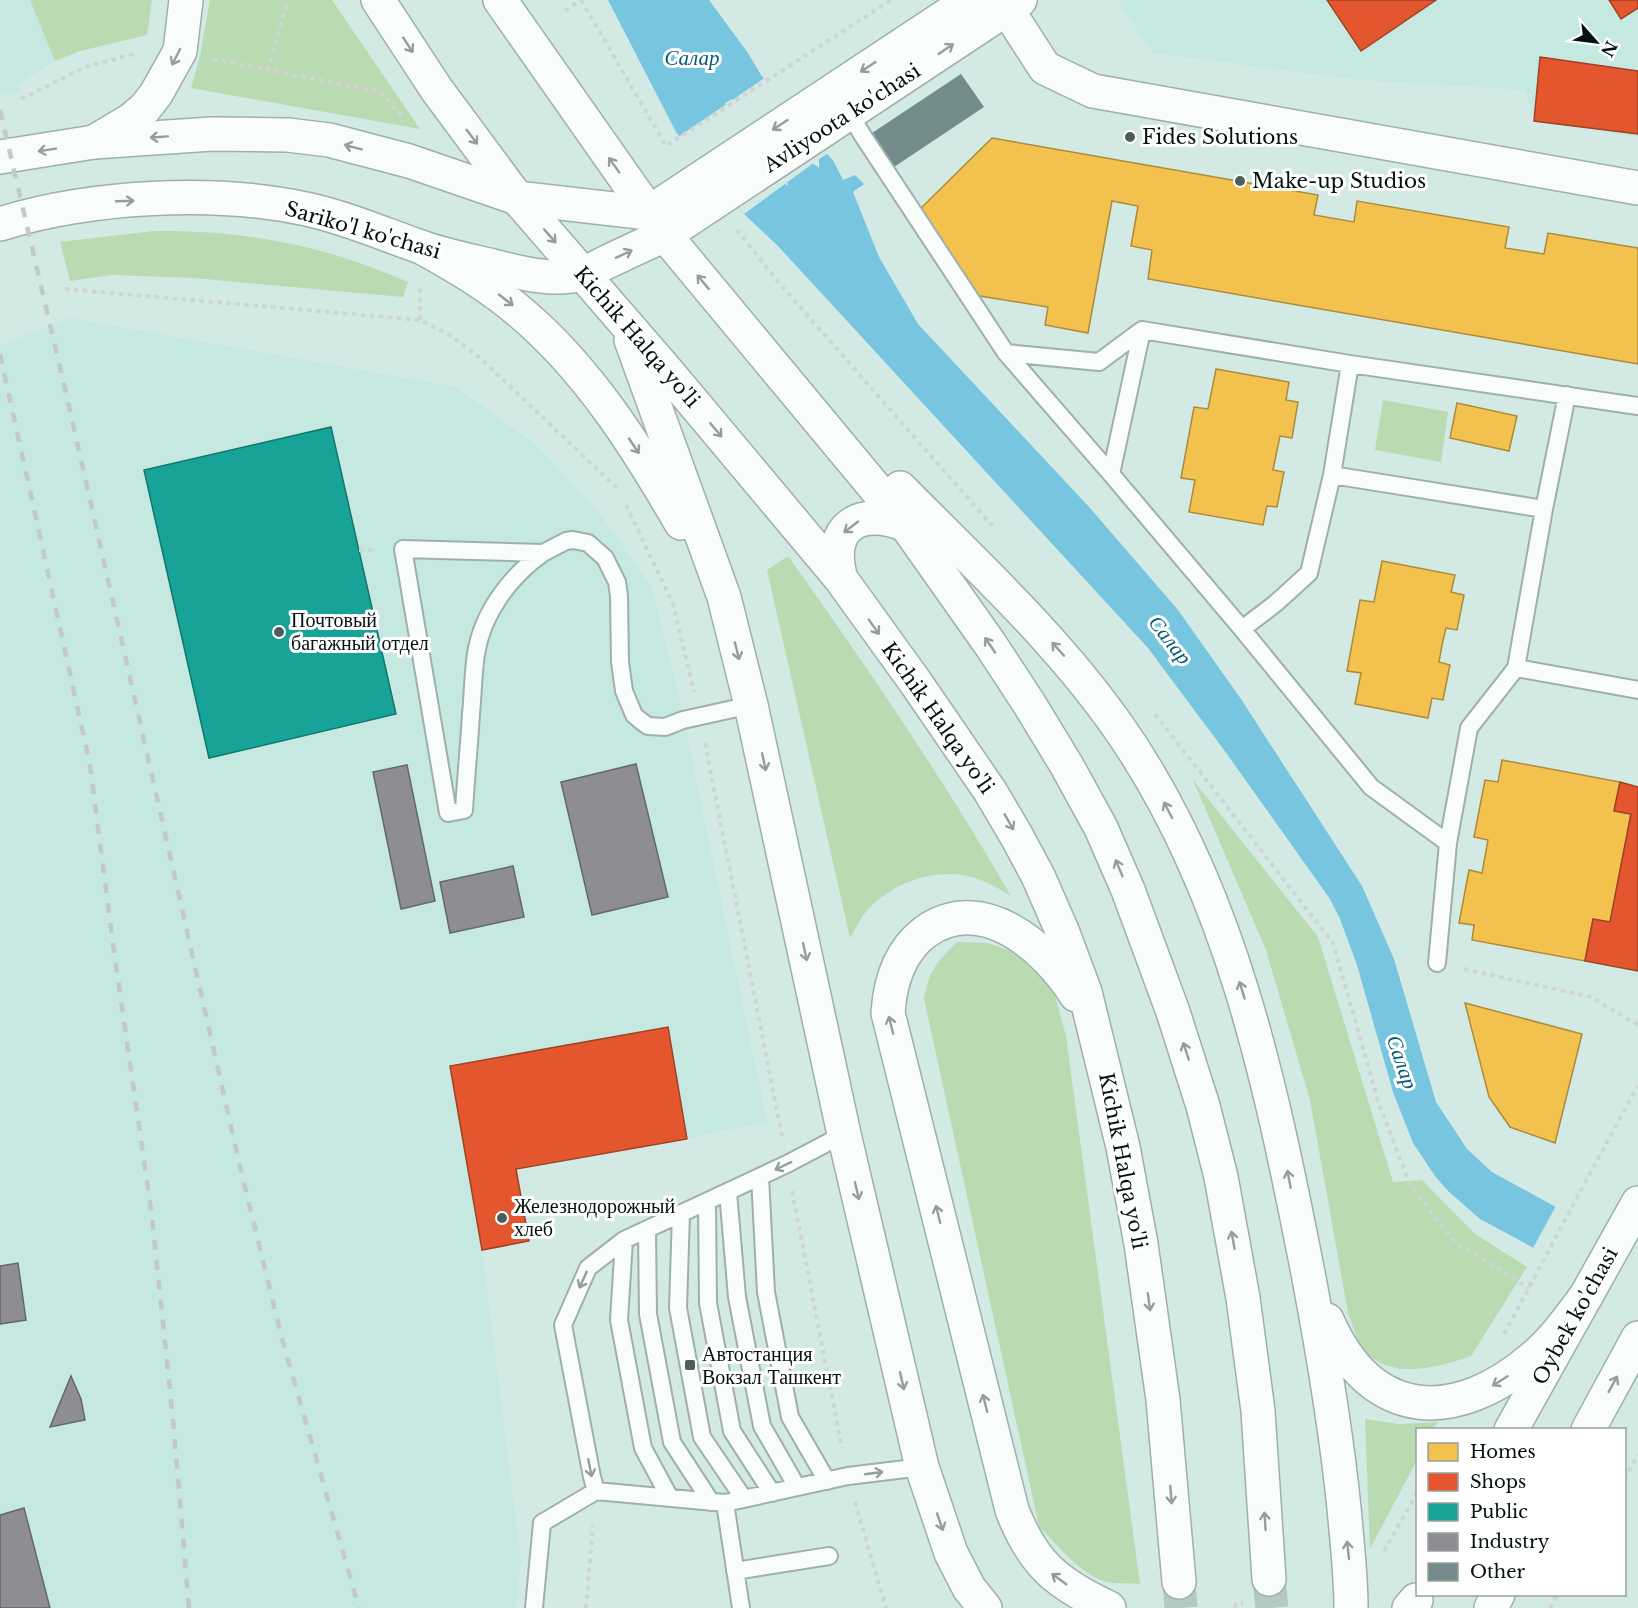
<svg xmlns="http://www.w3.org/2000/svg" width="1638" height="1608" viewBox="0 0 1638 1608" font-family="'Libre Baskerville',serif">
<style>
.built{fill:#c5e9e1}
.green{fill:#badab1}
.water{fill:#78c5e0;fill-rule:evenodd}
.pier{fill:#d3e9e4}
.homes{fill:#f2c14e;stroke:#ab8c3b;stroke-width:1.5}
.shops{fill:#e4572e;stroke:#a14225;stroke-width:1.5}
.public{fill:#17a398;stroke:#11776f;stroke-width:1.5}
.industry{fill:#8d8d92;stroke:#64686b;stroke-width:1.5}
.building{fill:#738b8a}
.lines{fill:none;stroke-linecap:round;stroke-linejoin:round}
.trunk-tunnel{stroke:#b4c9c4;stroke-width:33;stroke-dasharray:33 16;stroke-linecap:butt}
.service-casing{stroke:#9fafac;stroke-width:20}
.minor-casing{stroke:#9fafac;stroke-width:36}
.secondary-casing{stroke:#9fafac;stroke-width:36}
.primary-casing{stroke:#9fafac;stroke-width:36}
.trunk-casing{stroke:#9fafac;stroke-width:36}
.path{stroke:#ced5d3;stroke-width:4;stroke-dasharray:4.5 4.5;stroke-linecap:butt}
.service{stroke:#f8fcfb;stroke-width:16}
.minor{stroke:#f8fcfb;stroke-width:33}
.secondary{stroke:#f8fcfb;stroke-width:33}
.primary{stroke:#f8fcfb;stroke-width:33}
.trunk{stroke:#f8fcfb;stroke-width:33}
.rail{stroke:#c2c9c7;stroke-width:4.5;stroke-dasharray:10 10;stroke-linecap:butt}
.oneway{stroke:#969e9d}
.poi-dot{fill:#4c5d5a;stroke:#fff;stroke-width:2}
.labels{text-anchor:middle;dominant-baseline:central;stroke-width:6;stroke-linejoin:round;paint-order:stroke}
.street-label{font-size:20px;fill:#04110f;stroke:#fff}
.poi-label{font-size:20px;fill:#04110f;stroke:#fff;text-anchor:start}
.water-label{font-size:21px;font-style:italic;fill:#035b76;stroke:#fff}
</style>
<rect width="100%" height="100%" fill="#d3e9e4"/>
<path class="built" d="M0 0H30L55 61 18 84 20 91 0 96Z
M1117 0H1638V137L1534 121 1525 90 1359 80 1153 53Z
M71 318 456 387 535 444 598 511 651 586 678 692 767 1121 687 1139 470 1178 482 1250 521 1560 516 1608H0V345Z"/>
<path class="green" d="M30 0H152L147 35 80 51 55 61Z
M210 0H332L420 129 191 88 200 56Z
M154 231C245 230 324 245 408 282L403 297 194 278 112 275 70 281 60 242Z
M1383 400 1448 412 1441 462 1375 450Z
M788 556C867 667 943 778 1011 896 1001 890 990 883 978 879 938 865 891 882 864 914 859 921 855 930 850 938L767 570Z
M1193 780 1318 937 1393 1182 1422 1180 1475 1234 1527 1267 1471 1356C1436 1368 1385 1383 1360 1344 1355 1335 1352 1323 1348 1313L1310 1100 1266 950Z
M957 942 987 943 1012 951 1032 962 1052 985 1066 1036 1140 1584C1129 1583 1117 1584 1107 1582 1083 1577 1055 1543 1039 1526L924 999C929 970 937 962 957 942Z
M1365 1419 1399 1424 1438 1422 1433 1429 1418 1430 1417 1460 1370 1549Z"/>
<path class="water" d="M608 0H709L748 53 761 75 834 162 843 180 855 175 864 184 853 192 879 257 918 324 1090 508 1178 610 1241 699 1362 886 1394 959 1436 1102 1467 1149 1492 1172 1638 1252V1304L1480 1219 1448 1191 1435 1176 1413 1143 1393 1092 1357 965 1340 919 1330 899 1227 754 1148 648 778 246 744 214 676 132ZM763 79 819 159V168L812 163 756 85ZM732 99 786 178 788 186 782 182 725 103Z"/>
<path class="pier" d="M766 77 830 152 816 161 762 83 759 85 815 162 744 214 677 138Z
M1557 1204 1638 1249V1307L1532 1250Z"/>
<path class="homes" d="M992 138 1318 195 1314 215 1354 222 1357 201 1509 227 1505 248 1544 254 1548 233 1638 248V364L1148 279 1152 250 1131 246 1138 206 1112 201 1088 333 1045 325 1048 307 974 295 920 209Z
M1216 369 1289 382 1286 400 1298 402 1292 438 1280 436 1273 470 1284 472 1277 507 1267 506 1263 525 1189 512 1195 480 1181 478 1194 407 1208 409Z
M1457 403 1517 416 1509 451 1450 438Z
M1382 561 1455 575 1451 592 1464 595 1457 630 1446 628 1442 645 1439 662 1450 665 1443 700 1432 698 1428 718 1355 704 1361 673 1347 671 1360 600 1374 602Z
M1502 760 1620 782 1614 811 1631 814 1610 922 1593 919 1585 961 1472 940 1474 925 1459 923 1469 870 1482 873 1488 840 1474 837 1485 780 1498 782Z
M1465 1003 1582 1034 1555 1143 1510 1127 1489 1097Z"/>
<path class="shops" d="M1327 0H1436L1361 51Z
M1609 0H1638V8L1621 19Z
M1540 57 1638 71V134L1534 121Z
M1620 782 1638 787V971L1585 961 1593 919 1610 922 1631 814 1614 811Z
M668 1027 687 1139 516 1169 529 1241 482 1250 450 1066Z"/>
<path class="public" d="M331 427 396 714 209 758 144 470Z"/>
<path class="industry" d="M636 764 668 897 592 915 561 782Z
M407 765 435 901 401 909 373 772Z
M513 866 524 917 450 933 440 882Z
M18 1263 26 1320 0 1324V1266Z
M71 1376 81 1399 85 1420 50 1427Z
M24 1508 50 1608H0V1515Z"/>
<path class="building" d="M961 74 984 107 891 169 869 135Z"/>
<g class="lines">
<path class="trunk-tunnel" d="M1269 1579 1272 1608
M1179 1582 1181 1608"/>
<g class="service-casing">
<path id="service" d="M849 113 863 136 1006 353 1111 474 1242 629 1371 787 1448 843 1437 963
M1142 330 1350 364 1638 406
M1006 353 1099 362 1142 330 1111 474
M1567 395 1544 509 1516 668 1638 690
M1332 475 1350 364
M543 553C510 576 482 614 476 654 473 673 473 694 471 714 469 746 466 778 464 810L448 813 403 549 543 553 566 541 573 540 588 543 605 558 617 582 619 596 620 662 624 691 634 715 641 721 648 726 665 727 683 720 751 705
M1242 629 1276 603 1309 573 1332 475 1544 509
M1448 843 1469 728 1516 668
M844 1134 787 1164 624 1240 588 1268 563 1325 592 1477 596 1491 725 1503 848 1476 922 1467
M760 1177 766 1292 790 1417 827 1481
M728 1192 737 1297 762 1426 797 1487
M707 1202 708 1303 732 1431 772 1493
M681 1213 678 1308 702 1437 744 1499
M647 1230 648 1314 672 1442 711 1502
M624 1240 619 1320 643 1448 670 1498
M725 1503 741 1608
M735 1571 829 1556
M534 1608 542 1523 596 1491"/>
</g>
<g class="minor-casing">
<path id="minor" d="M1001 0 1045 68 1093 91 1638 188
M648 213 970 0
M665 235 1020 0"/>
</g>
<g class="secondary-casing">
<path id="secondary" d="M0 157 94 142 212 134 288 135 329 140 409 161 517 198 648 213
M0 224C89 196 214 189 306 209 344 217 381 233 418 246 442 255 468 260 493 266 520 273 554 282 582 274 591 271 599 266 607 262 626 253 645 244 665 235"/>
</g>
<g class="primary-casing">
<path id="primary" d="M1511 1430 1638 1203
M1588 1430 1638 1338
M1491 1608 1498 1594"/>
</g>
<g class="trunk-casing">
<path id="trunk" d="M378 0 437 90 517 198 666 370 841 579 916 683 990 791 1016 835 1038 876 1063 933 1085 992 1123 1147 1141 1244 1163 1400 1179 1582
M500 0 665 235 906 525 990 644 1030 705 1067 766 1101 828 1128 890 1173 1012 1203 1106 1221 1177 1243 1298 1258 1411 1269 1579
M94 142 131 120 145 108 156 94 180 51 186 0
M421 247C456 266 490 286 520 312 588 369 637 447 681 523
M631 340 724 597 751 705 844 1134 922 1467 951 1553 969 1588 985 1608
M900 488C976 565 1057 639 1119 728 1231 888 1271 1085 1308 1273 1323 1352 1336 1429 1344 1508 1347 1542 1351 1575 1351 1608
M841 579C826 527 859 506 906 525
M1076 995C1046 947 982 891 925 932 899 952 890 982 888 1013L1012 1510C1033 1564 1056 1583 1109 1608
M1327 1320C1372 1423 1457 1424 1535 1356 1555 1339 1570 1317 1586 1296
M1409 1608 1416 1600"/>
</g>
<path class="path" d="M581 0 666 146 891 0
M565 11 581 0
M213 59 381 92 401 115 402 122
M268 70 288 0
M21 99 85 67 137 53
M737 230 779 283 995 529
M65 289 420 320 450 335 480 358 617 488
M420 320V287
M626 505 673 604 694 692
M359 550H376
M1155 714 1333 943 1379 1104 1410 1185 1455 1242 1529 1288
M705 743 782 1136
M1464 969 1591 997 1638 1025
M792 1191 842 1448
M1504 1334C1549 1251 1592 1168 1638 1086
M1624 1479 1638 1455
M855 1502 886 1608
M1384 1551 1418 1491
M586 1608 593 1525
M1235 1608 1236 1604 1243 1603
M1550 1608 1558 1594"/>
<use href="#service" class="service"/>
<use href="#minor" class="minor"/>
<use href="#secondary" class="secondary"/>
<use href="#primary" class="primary"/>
<use href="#trunk" class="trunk"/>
<path class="rail" d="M0 110 68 402 238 1158 282 1339 359 1608
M0 354 90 765 113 944 152 1217 173 1420 189 1608"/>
</g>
<defs><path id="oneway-shaft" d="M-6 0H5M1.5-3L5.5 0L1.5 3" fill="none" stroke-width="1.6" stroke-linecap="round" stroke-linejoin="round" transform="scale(1.5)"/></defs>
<g class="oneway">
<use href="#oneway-shaft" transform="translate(408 45) rotate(57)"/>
<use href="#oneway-shaft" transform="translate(946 49) rotate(-34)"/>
<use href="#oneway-shaft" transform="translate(176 57) rotate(117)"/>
<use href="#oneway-shaft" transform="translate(868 67) rotate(147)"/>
<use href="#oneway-shaft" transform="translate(780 125) rotate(147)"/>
<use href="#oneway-shaft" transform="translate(159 137) rotate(176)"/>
<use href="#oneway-shaft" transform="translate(472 137) rotate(53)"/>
<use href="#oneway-shaft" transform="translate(353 147) rotate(-165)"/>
<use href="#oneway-shaft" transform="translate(47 150) rotate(171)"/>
<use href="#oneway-shaft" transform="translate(614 165) rotate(-125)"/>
<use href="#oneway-shaft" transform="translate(125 201) rotate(-2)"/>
<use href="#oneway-shaft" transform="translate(550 236) rotate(49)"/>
<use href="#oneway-shaft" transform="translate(624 254) rotate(-25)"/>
<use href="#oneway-shaft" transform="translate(703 282) rotate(-130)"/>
<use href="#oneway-shaft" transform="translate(506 300) rotate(38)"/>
<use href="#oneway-shaft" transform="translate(716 430) rotate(50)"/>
<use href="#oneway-shaft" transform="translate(634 446) rotate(56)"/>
<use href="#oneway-shaft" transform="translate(851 527) rotate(142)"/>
<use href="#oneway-shaft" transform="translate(874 627) rotate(55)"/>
<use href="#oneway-shaft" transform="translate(990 645) rotate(-124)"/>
<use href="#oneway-shaft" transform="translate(1058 649) rotate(-132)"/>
<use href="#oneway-shaft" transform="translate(737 651) rotate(76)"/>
<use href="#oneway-shaft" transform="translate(764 762) rotate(78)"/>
<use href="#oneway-shaft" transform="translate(1168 810) rotate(-117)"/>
<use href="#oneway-shaft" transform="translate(1009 822) rotate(60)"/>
<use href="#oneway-shaft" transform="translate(1119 868) rotate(-113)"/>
<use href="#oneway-shaft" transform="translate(805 952) rotate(78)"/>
<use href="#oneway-shaft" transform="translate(1242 990) rotate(-107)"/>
<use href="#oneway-shaft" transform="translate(891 1025) rotate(-104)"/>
<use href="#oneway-shaft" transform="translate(1186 1051) rotate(-108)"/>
<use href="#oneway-shaft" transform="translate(783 1166) rotate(154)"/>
<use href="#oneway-shaft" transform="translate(1289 1179) rotate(-101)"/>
<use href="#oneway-shaft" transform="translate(857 1191) rotate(77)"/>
<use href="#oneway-shaft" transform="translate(938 1214) rotate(-104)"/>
<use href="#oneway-shaft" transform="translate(1233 1240) rotate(-100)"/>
<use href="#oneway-shaft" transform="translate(583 1280) rotate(114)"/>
<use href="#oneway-shaft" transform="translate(1149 1302) rotate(82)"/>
<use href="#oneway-shaft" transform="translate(902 1381) rotate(77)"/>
<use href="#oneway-shaft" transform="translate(1500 1381) rotate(148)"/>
<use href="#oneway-shaft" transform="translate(1613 1384) rotate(-61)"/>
<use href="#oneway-shaft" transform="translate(985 1403) rotate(-104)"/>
<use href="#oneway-shaft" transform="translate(590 1468) rotate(79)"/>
<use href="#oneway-shaft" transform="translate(874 1473) rotate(-8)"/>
<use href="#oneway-shaft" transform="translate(1171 1495) rotate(85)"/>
<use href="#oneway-shaft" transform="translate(1265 1521) rotate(-94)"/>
<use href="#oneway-shaft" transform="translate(940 1522) rotate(71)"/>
<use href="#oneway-shaft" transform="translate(1348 1550) rotate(-96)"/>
<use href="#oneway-shaft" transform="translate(1059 1579) rotate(-144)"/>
</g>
<g class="poi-dot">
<circle cx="1130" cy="137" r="6"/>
<circle cx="1240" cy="181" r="6"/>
<circle cx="279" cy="632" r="6"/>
<circle cx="502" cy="1218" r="6"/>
<rect x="684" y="1359" width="12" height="12" rx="3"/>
</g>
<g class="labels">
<g class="street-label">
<text transform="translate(842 118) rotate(-33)">Avliyoota ko'chasi</text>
<text transform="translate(363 230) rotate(16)">Sariko'l ko'chasi</text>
<text transform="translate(637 337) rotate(49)">Kichik Halqa yo'li</text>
<text transform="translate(938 718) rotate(55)">Kichik Halqa yo'li</text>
<text transform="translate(1123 1161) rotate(79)">Kichik Halqa yo'li</text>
<text transform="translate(1575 1316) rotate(-61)">Oybek ko'chasi</text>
</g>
<g class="poi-label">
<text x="1142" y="137">Fides Solutions</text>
<text x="1252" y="181">Make-up Studios</text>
<text x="291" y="620">Почтовый<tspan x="291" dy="23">багажный отдел</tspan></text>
<text x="514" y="1206">Железнодорожный<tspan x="514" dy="23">хлеб</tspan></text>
<text x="702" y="1354">Автостанция<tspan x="702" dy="23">Вокзал Ташкент</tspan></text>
</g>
<g class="water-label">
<text x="692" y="58">Салар</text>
<text transform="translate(1170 640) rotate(52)">Салар</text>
<text transform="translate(1402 1062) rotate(71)">Салар</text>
</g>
</g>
<rect x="1416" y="1428" width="210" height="168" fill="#ffffff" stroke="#9ba09f" stroke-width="1.5"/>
<rect x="1428" y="1443" width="30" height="18" fill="#f2c14e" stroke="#9ba09f" stroke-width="1.5"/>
<text x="1470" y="1458" font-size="18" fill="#04110f">Homes</text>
<rect x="1428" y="1473" width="30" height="18" fill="#e4572e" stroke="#9ba09f" stroke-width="1.5"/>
<text x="1470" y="1488" font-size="18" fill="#04110f">Shops</text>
<rect x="1428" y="1503" width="30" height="18" fill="#17a398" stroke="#9ba09f" stroke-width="1.5"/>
<text x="1470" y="1518" font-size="18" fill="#04110f">Public</text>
<rect x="1428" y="1533" width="30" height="18" fill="#8d8d92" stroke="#9ba09f" stroke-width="1.5"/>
<text x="1470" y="1548" font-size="18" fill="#04110f">Industry</text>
<rect x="1428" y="1563" width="30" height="18" fill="#738b8a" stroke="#9ba09f" stroke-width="1.5"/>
<text x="1470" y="1578" font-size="18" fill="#04110f">Other</text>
<g transform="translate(1596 42) rotate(118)" stroke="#ffffff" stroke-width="4.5" paint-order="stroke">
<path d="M0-4.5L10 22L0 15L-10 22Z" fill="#04110f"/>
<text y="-9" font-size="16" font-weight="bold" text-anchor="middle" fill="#04110f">N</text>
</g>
</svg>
